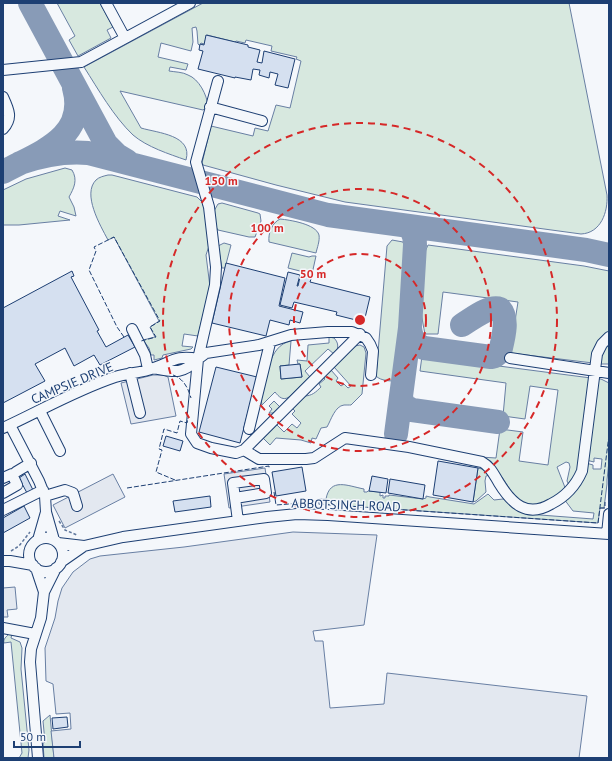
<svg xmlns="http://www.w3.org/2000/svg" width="612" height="761" viewBox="0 0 612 761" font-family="'PT Sans',sans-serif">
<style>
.green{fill:#d7e8df;stroke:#687fa3}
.parking{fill:#e3e8f0;stroke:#687fa3}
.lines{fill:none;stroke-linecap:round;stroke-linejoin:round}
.taxiway{stroke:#889bb7;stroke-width:24}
.building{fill:#d5e0f0;stroke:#1d3f73}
.minor-casing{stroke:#1d3f73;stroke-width:12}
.path{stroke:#5e769c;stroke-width:1.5;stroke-dasharray:3 2;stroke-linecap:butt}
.minor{stroke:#f4f7fb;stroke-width:10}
.fence{stroke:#1d3f73;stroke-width:1;stroke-dasharray:5 2;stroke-linecap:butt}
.ring{fill:none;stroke:#d62828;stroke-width:2;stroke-dasharray:7 5}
.labels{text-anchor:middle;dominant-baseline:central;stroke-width:3;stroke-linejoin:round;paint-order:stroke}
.street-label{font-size:13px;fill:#1d3f73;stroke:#f4f7fb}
.centre{fill:#d62828;stroke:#f4f7fb;stroke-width:2}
.ring-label{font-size:12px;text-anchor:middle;font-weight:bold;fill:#d62828;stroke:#f4f7fb;stroke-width:3;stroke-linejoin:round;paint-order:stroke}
</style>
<rect width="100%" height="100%" fill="#f4f7fb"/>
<path class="green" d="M57 3H100L113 27 107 30 111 38 78 56 69 40 75 36Z
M203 3H569L607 195C608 212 601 233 581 234L345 202 276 185 203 165 202 163 211 126 253 136 255 128 268 131 276 105 290 108 301 61 296 59 297 57 271 51 272 46 246 40 245 43 236 41 235 42 207 35 204 44 201 43 200 46 198 44 197 31 196 27 192 28 193 42 191 51 161 43 158 57 188 64 186 70 170 67 169 71C175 72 183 72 188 75 199 79 207 95 208 106L203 110 120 91 141 128C158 133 193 135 186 160 169 154 147 147 133 135 114 117 98 89 84 67Z
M65 168 72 170C78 180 74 188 69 197L74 207 76 216 60 211 58 216 70 220 19 225H3V190L26 179Z
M108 175H112L197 197 202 202 205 211 210 243 206 255 210 287 198 336 184 334 182 346 193 347 191 349 163 355 162 358 154 360V355H151L149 348 143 340 155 337 150 327 159 321 114 237 108 240C100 225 82 194 96 180 99 177 104 176 108 175Z
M222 203 258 213 260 214 261 221 255 237H249L218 230 216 227 214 211 218 204Z
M280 219C290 220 316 224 319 235 320 241 317 248 316 253L269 242C268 233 272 223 280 219Z
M392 240 403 242 407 254 398 378 397 381C390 381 381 381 376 376L387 246Z
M224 243 231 245 225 268H222L218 246Z
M428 245 584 266 609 271V334L593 363 510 353 518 302 443 292 438 334H425C419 305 415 272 428 245Z
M292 253 309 257 312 256H316L312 274 288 268Z
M329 337 334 338C339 343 339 349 334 354L328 349 305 371 310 377 289 397C283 401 279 397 275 392L262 405 261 399C266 380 268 345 291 341L289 365 280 366 281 379 302 377 300 364H298L297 360 307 361 308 345 329 343Z
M609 341V364H597Z
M360 345 364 347 366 353 362 394 351 405C349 405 347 405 344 405 335 406 331 420 327 427L321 428 316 439 312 438 311 443 301 440 276 438 270 445 262 437 276 424 284 432 292 424 297 428 301 423 292 414 295 411 292 408 304 396C312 396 316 392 321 387L319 384 325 379 323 377 331 370 338 378 336 381 341 386 344 384 348 388 351 386 334 367 355 346Z
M422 356 591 378 579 470 569 485 567 481 570 467 569 463 566 462 557 467 566 490 537 508 523 506 513 494 502 477 480 457 496 458 500 429 523 432 519 461 548 465 558 390 530 386 525 419 503 416 506 383 420 371Z
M596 379H601L609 383V461L607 480V484L604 508H600L598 523 319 504V499H326C330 477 348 486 364 489V492H367L368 491 380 492V496L383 495V498H385V496H389V495L423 499 426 498V496L430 497 474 504 488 494 494 500 503 499 507 500 527 514 593 519 594 513 573 511 564 499 586 463 593 465V469H601L602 459 594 458V462L586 460 590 435 592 433Z
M274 401 280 407 274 413H269L272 409 269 406Z
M478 468 486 470 490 475 486 476 485 481 486 492 476 501 473 502Z
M9 634H12L11 638 20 642 22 648 21 669 29 750 28 758H19L22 753 11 642 4 643C3 639 6 637 9 634Z
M50 715 54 758H44L43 743 45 742 43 721Z"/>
<path class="parking" d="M153 375H163L168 377 176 416 131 424 121 383Z
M265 468 270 502 229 508 224 474Z
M113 474 125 497 65 528 53 505Z
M293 532 377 535 364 625 313 631 315 641H323L330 708 384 704 387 673 587 696 579 758H54L51 731 71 729 70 713 56 714 53 684 46 681 45 648 55 618 58 601 62 588 73 572 90 559 100 556 184 547Z
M15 587 17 609 7 610 8 617H3V588Z"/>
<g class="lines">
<path class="taxiway" d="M30 3 106 144 117 155 127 161
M20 163C43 155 65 151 88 153L328 215 586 250 609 255
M3 172C38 153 88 138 74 88
M410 328C411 338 415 344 424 348L491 357 495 356 500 352C503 339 509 319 500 309 489 305 472 319 462 325
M401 397 403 405 412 410 498 422
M396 434 410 328 415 245C415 238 413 230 407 226"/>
</g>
<path class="building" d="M206 35 248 45V47L260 50 257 62 262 63 264 51 295 59 288 88 275 85 278 74 270 72 269 78 259 75 260 70 253 69 251 80 235 77V78L198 69 203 51 199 50 200 44 204 45Z
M226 263 285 278 279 306 303 312 300 323 290 320 289 325 270 320 266 336 212 323Z
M72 271 74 276 71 277 99 330 97 331 106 347 128 335 135 347 100 365 94 355 74 366 65 348 35 364 45 381 3 403V308Z
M288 272 300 275 297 286H298L300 277 304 275 308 276 311 279 310 282 370 297 364 322 336 315 337 312 294 302 292 308 280 305Z
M300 364 302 377 281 379 280 366Z
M216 367 257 377 240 443 199 432Z
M166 436 183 441 180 451 163 446Z
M438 461 478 468 473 502 433 495Z
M302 467 306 491 276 496 272 472Z
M25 474 33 490 27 493 19 478Z
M372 476 388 479 386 493 369 491Z
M390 479 425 485 423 499 388 493Z
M210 496 211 507 175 512 173 501Z
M24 506 30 518 3 533V518Z
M67 717 68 727 53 729 52 718Z"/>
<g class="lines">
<g class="minor-casing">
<path id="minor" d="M106 3 125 38
M3 70 81 62 190 3
M218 81 196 162 209 207 216 267 215 285 198 359 191 434 197 443 211 448 236 453 244 450 259 459H306L314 458 345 438 409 447 482 462C491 467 494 475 499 483 512 504 527 518 551 504 565 497 576 485 582 471L597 354 602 344 609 337
M3 97C9 110 13 118 3 129
M210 107 262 121
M132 329 145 355 148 369
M510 358 609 373
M198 359 206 353 259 345 291 335 328 332H352L366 338 370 344 373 351 371 375
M130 373 140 413
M40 411 60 451
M10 425 39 481 45 496 46 512 54 540
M3 428C40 411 76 390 115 377 128 373 142 373 154 368 173 361 177 355 198 359 182 375 174 372 153 368
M249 429 270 343
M244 450 360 334
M16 472 31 463
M3 478 12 474 17 485 3 493
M45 496 65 490 73 493 77 506
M235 498 266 493 264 479 233 483 238 521
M3 510 43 490
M607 534 609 514
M29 555a17 17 0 1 1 34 0a17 17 0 1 1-34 0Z
M38 540 46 512
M58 543 84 546
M3 561H10L33 565
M61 562 84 546 123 537 267 517 297 514 328 515 609 534
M36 568 44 592
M3 628 35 634
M38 758 30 662 31 649 41 618 44 592 56 568"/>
</g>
<path class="path" d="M59 521 65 530 77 535
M11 551 19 546 30 532"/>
<use href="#minor" class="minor"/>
<path class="fence" d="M124 337 117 327 89 270 96 251 94 247 114 237 160 321 150 327 156 337 141 341
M173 375C184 379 188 388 191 398
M175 480 156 472 162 450 159 449 164 429 177 433 180 421 187 423 188 418
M127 488 269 466V469
M274 492 276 505 302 503 598 523 609 435
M600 508H605V502"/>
</g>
<g class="ring">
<circle cx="360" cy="320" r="66"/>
<circle cx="360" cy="320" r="131"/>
<circle cx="360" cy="320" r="197"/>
</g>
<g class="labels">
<g class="street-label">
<text transform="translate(72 383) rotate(-23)">CAMPSIE DRIVE</text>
<text transform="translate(346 505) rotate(2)">ABBOTSINCH ROAD</text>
</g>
</g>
<circle cx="360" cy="320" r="6" class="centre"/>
<g class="ring-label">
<text x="221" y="185">150 m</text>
<text x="267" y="232">100 m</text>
<text x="313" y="278">50 m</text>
</g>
<rect width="612" height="761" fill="none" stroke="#1d3f73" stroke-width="8"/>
<path d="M14 741v6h66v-6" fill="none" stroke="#1d3f73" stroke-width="2"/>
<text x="20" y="741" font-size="12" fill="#1d3f73" stroke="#f4f7fb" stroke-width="3" paint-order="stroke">50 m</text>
</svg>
